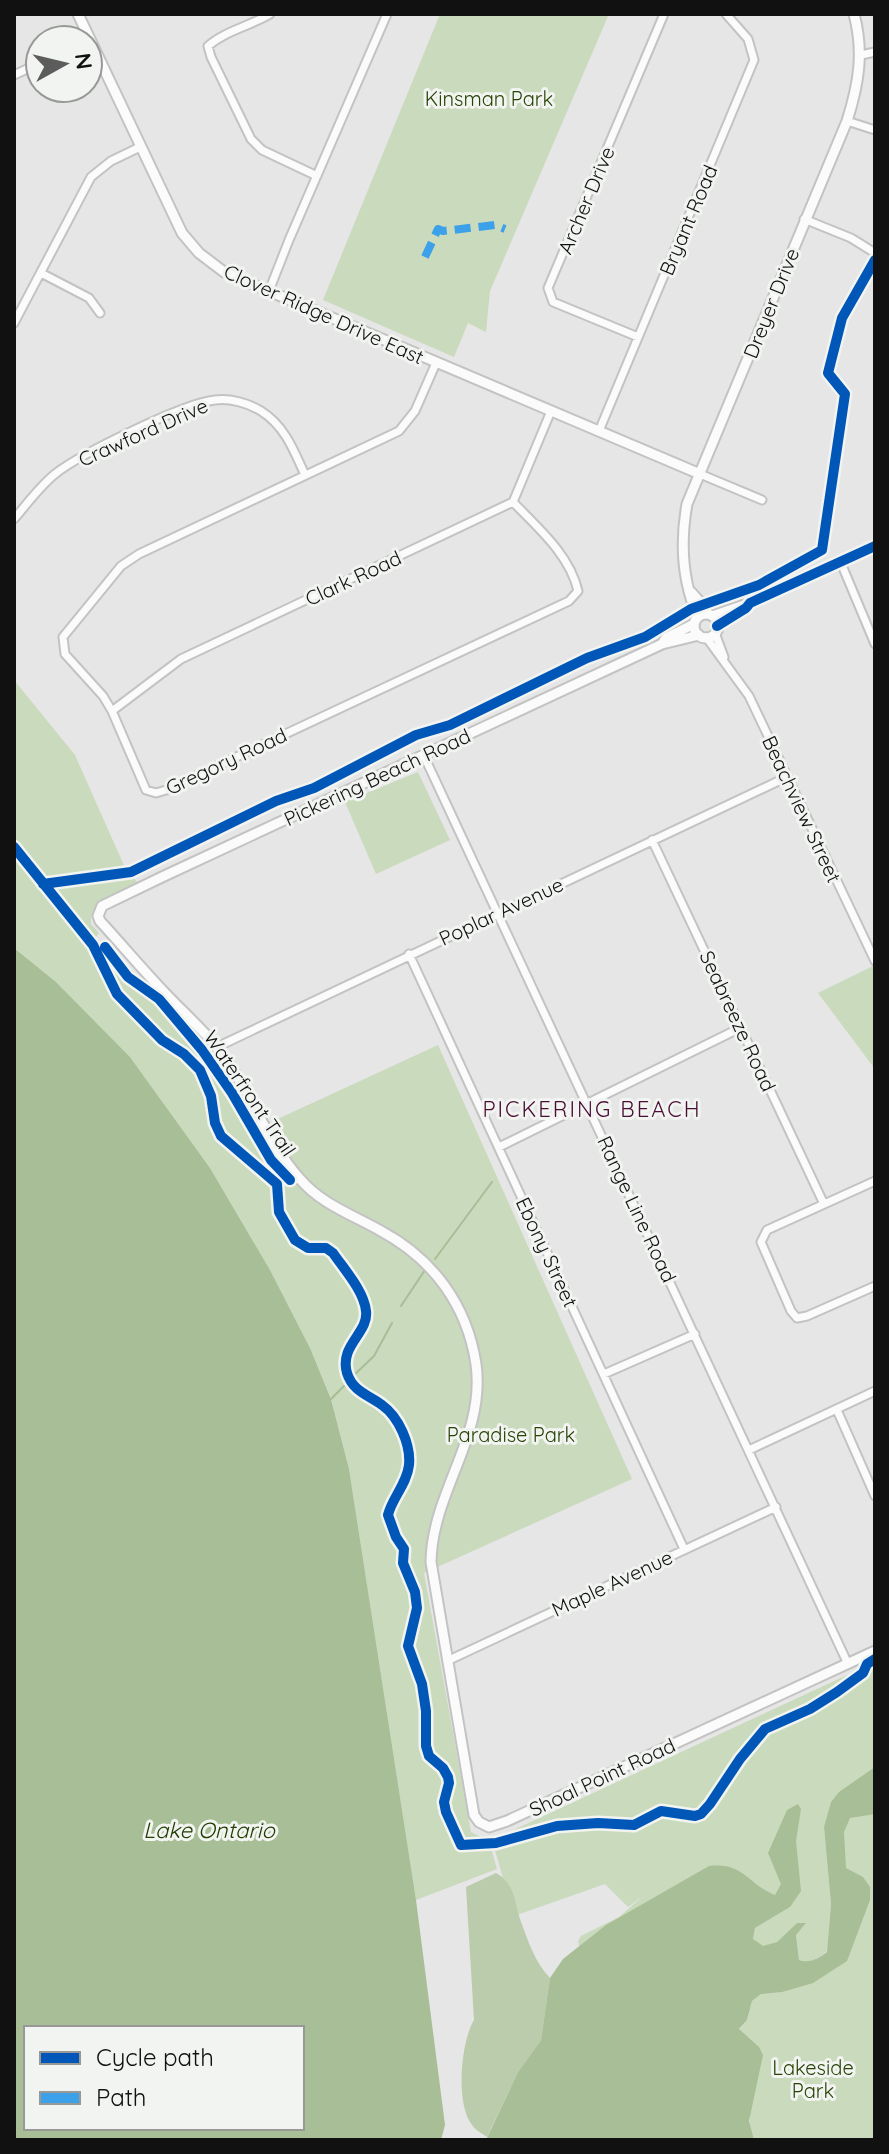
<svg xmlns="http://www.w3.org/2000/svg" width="889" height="2154" viewBox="0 0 889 2154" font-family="Quicksand,sans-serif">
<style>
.green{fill:#cadabd}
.forest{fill:#baccac}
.water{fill:#a7be96;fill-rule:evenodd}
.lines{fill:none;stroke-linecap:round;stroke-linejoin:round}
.stream{stroke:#a7be96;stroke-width:2}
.street-casing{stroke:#c2c3c2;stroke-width:11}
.secondary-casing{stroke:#c2c3c2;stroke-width:13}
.street{stroke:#fbfbfb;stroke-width:7}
.secondary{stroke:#fbfbfb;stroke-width:9}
.quiet{stroke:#3da1ea;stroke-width:8;stroke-dasharray:16 8;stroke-linecap:butt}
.cycleway-casing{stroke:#f2f4f1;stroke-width:15}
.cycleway{stroke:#0057b8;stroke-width:10}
.labels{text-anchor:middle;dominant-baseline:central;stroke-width:6;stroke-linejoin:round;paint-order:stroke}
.park-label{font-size:20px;fill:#274303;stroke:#f2f4f1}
.street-label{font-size:20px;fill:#101110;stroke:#f2f4f1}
.neighbourhood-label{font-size:22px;letter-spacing:2px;fill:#4a0d34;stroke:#f2f4f1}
.water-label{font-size:22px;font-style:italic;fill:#223e00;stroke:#f2f4f1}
</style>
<rect width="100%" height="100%" fill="#e5e6e5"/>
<path class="green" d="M440 14H609L490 291 486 332 468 323 454 357 323 300Z
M14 680 75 755 126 870 139 884C120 892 89 899 91 924L99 933 95 938 107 950 111 947 212 1057 256 1129 438 1045 632 1479 424 1573 471 1832 489 1841 497 1869 416 1900 349 1469 331 1398 310 1348 270 1270 210 1168 130 1057 56 982 14 948Z
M418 772 450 840 376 874 345 802Z
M875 965V1069L818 993Z
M875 1662V1768L824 1827 831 1904 827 1951C819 1958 809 1964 799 1960L796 1935 805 1924 797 1923 777 1942 763 1947 753 1940 755 1928 790 1907 788 1889 768 1899 580 1950 578 1941 581 1936 619 1917 643 1896 628 1907 605 1884 514 1916 492 1840Z
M875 1773V2140H748L750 2118 739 2030 747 2020 752 2001 761 1994 781 1992 835 1952 846 1808Z"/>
<path class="forest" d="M496 1873C516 1884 514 1903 521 1922 528 1941 536 1964 550 1978L541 2040 518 2072 487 2137C483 2134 475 2130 472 2125 455 2104 461 2041 474 2020L466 1887Z"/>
<path class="water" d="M14 948 56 982 130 1057 210 1168 270 1270 310 1348 331 1399 349 1469 416 1900 445 2125 441 2140H14ZM26 2028H302V2128H26Z
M875 1767V1814L850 1818 844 1832 846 1868 863 1877 870 1887V1900L847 1961 813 1983 782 1992 761 1994 752 2001 747 2020 739 2029 759 2047 763 2055 749 2121 754 2140H486L518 2072 541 2040 550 1978 563 1959 606 1925 709 1866C744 1862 747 1884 775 1895L781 1884 768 1853 787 1810 798 1804 801 1809 796 1841 801 1891 790 1907 755 1928 753 1939 763 1946 777 1942 797 1923H806L796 1935 799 1960C809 1964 819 1958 827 1952L831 1904 824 1827 831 1802 839 1792Z"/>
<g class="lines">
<path class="stream" d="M435 1259 492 1182
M401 1306 425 1270
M350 1379 374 1356 392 1323
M331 1399 347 1383"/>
<g class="street-casing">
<path id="street" d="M270 14C250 26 225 31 208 46L211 57 251 139 262 150 317 176
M861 55 875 52
M14 75 40 63
M847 121 875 130
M804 219 851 238 875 253
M41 273 89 298 100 313
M269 291 289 240 387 14
M14 323 91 177 111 161 140 147
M638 337 553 302 548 288 664 14
M436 363 415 411 399 431 139 554 121 566 63 637 65 654 103 696 112 711 146 790 156 793 166 790 569 601 578 591C570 555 538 528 513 502
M599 431 754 60 748 39 726 14
M700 474 762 500
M14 519C27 504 39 487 55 474 80 454 184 403 215 400 230 398 248 403 261 411 285 426 294 451 305 475
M841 563 875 644
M715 633 724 657
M706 637 749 696 875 961
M112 711 181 659 513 502 551 411
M424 756 848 1664
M652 840 823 1202
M409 954 684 1549
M217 1047 787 777
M499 1147 740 1028
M875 1181 767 1230 761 1242 791 1311 797 1318 807 1316 875 1286
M604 1374 695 1334
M837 1410 875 1496
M749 1450 875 1391
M447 1661 776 1507"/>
</g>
<g class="secondary-casing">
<path id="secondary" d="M78 14 182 233 199 253 224 272 700 474
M691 592 699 601 705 614
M694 626a12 12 0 1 1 24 0a12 12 0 1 1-24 0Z
M712 616 750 603 875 546
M698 617C682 581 680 543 687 504L847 121C859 83 864 52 854 14
M717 626 745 609
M699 635 662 644 162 877 102 906 98 916 100 921C122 945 143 970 165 993 182 1011 200 1027 216 1046 249 1086 265 1140 300 1179 321 1204 353 1215 381 1231 433 1259 467 1305 476 1364 486 1436 432 1492 431 1562L474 1815 479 1822 489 1827 507 1821 875 1651
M662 644 666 638 694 624"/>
</g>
<use href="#street" class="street"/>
<use href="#secondary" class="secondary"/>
<path class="quiet" d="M425 257 438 229 443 231 495 225 505 229"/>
<g class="cycleway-casing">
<path id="cycleway" d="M717 626 746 608 750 603 875 546
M14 847 93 945 117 994 162 1040 184 1054 200 1070 211 1096 215 1123 221 1136 277 1184 279 1212 295 1240 308 1248H326L333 1253C344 1269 364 1291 366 1311 369 1333 339 1345 347 1373 353 1392 369 1395 382 1405 399 1417 411 1445 409 1465 407 1484 392 1498 388 1515L396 1537 404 1549 403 1563 415 1592 417 1608 408 1646 422 1684 426 1711V1746L429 1756 443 1768 448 1777 449 1783 444 1802 446 1812 461 1845 496 1843 557 1826 598 1823 634 1825 661 1811 695 1816 701 1814 710 1804 740 1759 765 1729 810 1709 837 1692 863 1673 867 1664 875 1659
M43 884 131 872 276 801 314 788 416 735 450 725 587 658 645 637 691 609 759 585 822 550 845 394 828 373 842 318 875 260
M105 947 128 977 159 999 202 1050 232 1093 271 1160 290 1180"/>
</g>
<use href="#cycleway" class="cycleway"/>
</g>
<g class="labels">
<g class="park-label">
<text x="489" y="98">Kinsman Park</text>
<text x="511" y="1434">Paradise Park</text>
<text x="813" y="2067">Lakeside<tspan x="813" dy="23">Park</tspan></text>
</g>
<g class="street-label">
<text transform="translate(586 200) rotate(-67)">Archer Drive</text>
<text transform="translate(688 220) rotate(-67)">Bryant Road</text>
<text transform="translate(771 303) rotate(-68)">Dreyer Drive</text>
<text transform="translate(324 314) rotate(24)">Clover Ridge Drive East</text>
<text transform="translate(143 432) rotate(-24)">Crawford Drive</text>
<text transform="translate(353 578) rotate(-25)">Clark Road</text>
<text transform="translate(226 761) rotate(-25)">Gregory Road</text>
<text transform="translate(377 777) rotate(-25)">Pickering Beach Road</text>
<text transform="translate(802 809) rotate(65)">Beachview Street</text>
<text transform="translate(501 911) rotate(-25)">Poplar Avenue</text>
<text transform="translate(738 1021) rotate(65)">Seabreeze Road</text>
<text transform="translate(250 1093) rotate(56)">Waterfront Trail</text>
<text transform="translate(637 1209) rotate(65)">Range Line Road</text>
<text transform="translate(547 1252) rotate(65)">Ebony Street</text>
<text transform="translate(612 1583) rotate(-25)">Maple Avenue</text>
<text transform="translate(602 1777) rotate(-25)">Shoal Point Road</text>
</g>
<g class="neighbourhood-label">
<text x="592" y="1109">PICKERING BEACH</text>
</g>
<g class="water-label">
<text x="209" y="1830">Lake Ontario</text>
</g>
</g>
<rect width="889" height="2154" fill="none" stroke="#101110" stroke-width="32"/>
<rect x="24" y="2026" width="280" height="104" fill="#f2f4f1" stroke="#989997" stroke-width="2"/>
<rect x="40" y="2052" width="40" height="12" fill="#0057b8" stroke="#989997" stroke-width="2"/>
<text x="96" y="2066" font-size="24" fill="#101110">Cycle path</text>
<rect x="40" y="2092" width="40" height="12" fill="#3da1ea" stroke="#989997" stroke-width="2"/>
<text x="96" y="2106" font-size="24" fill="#101110">Path</text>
<g transform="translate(64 64) rotate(82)"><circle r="38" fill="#f2f4f1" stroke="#989997" stroke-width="2"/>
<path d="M0-6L14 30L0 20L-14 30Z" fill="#5b5c5b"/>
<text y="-12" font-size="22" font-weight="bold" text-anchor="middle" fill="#101110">N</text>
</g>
</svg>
